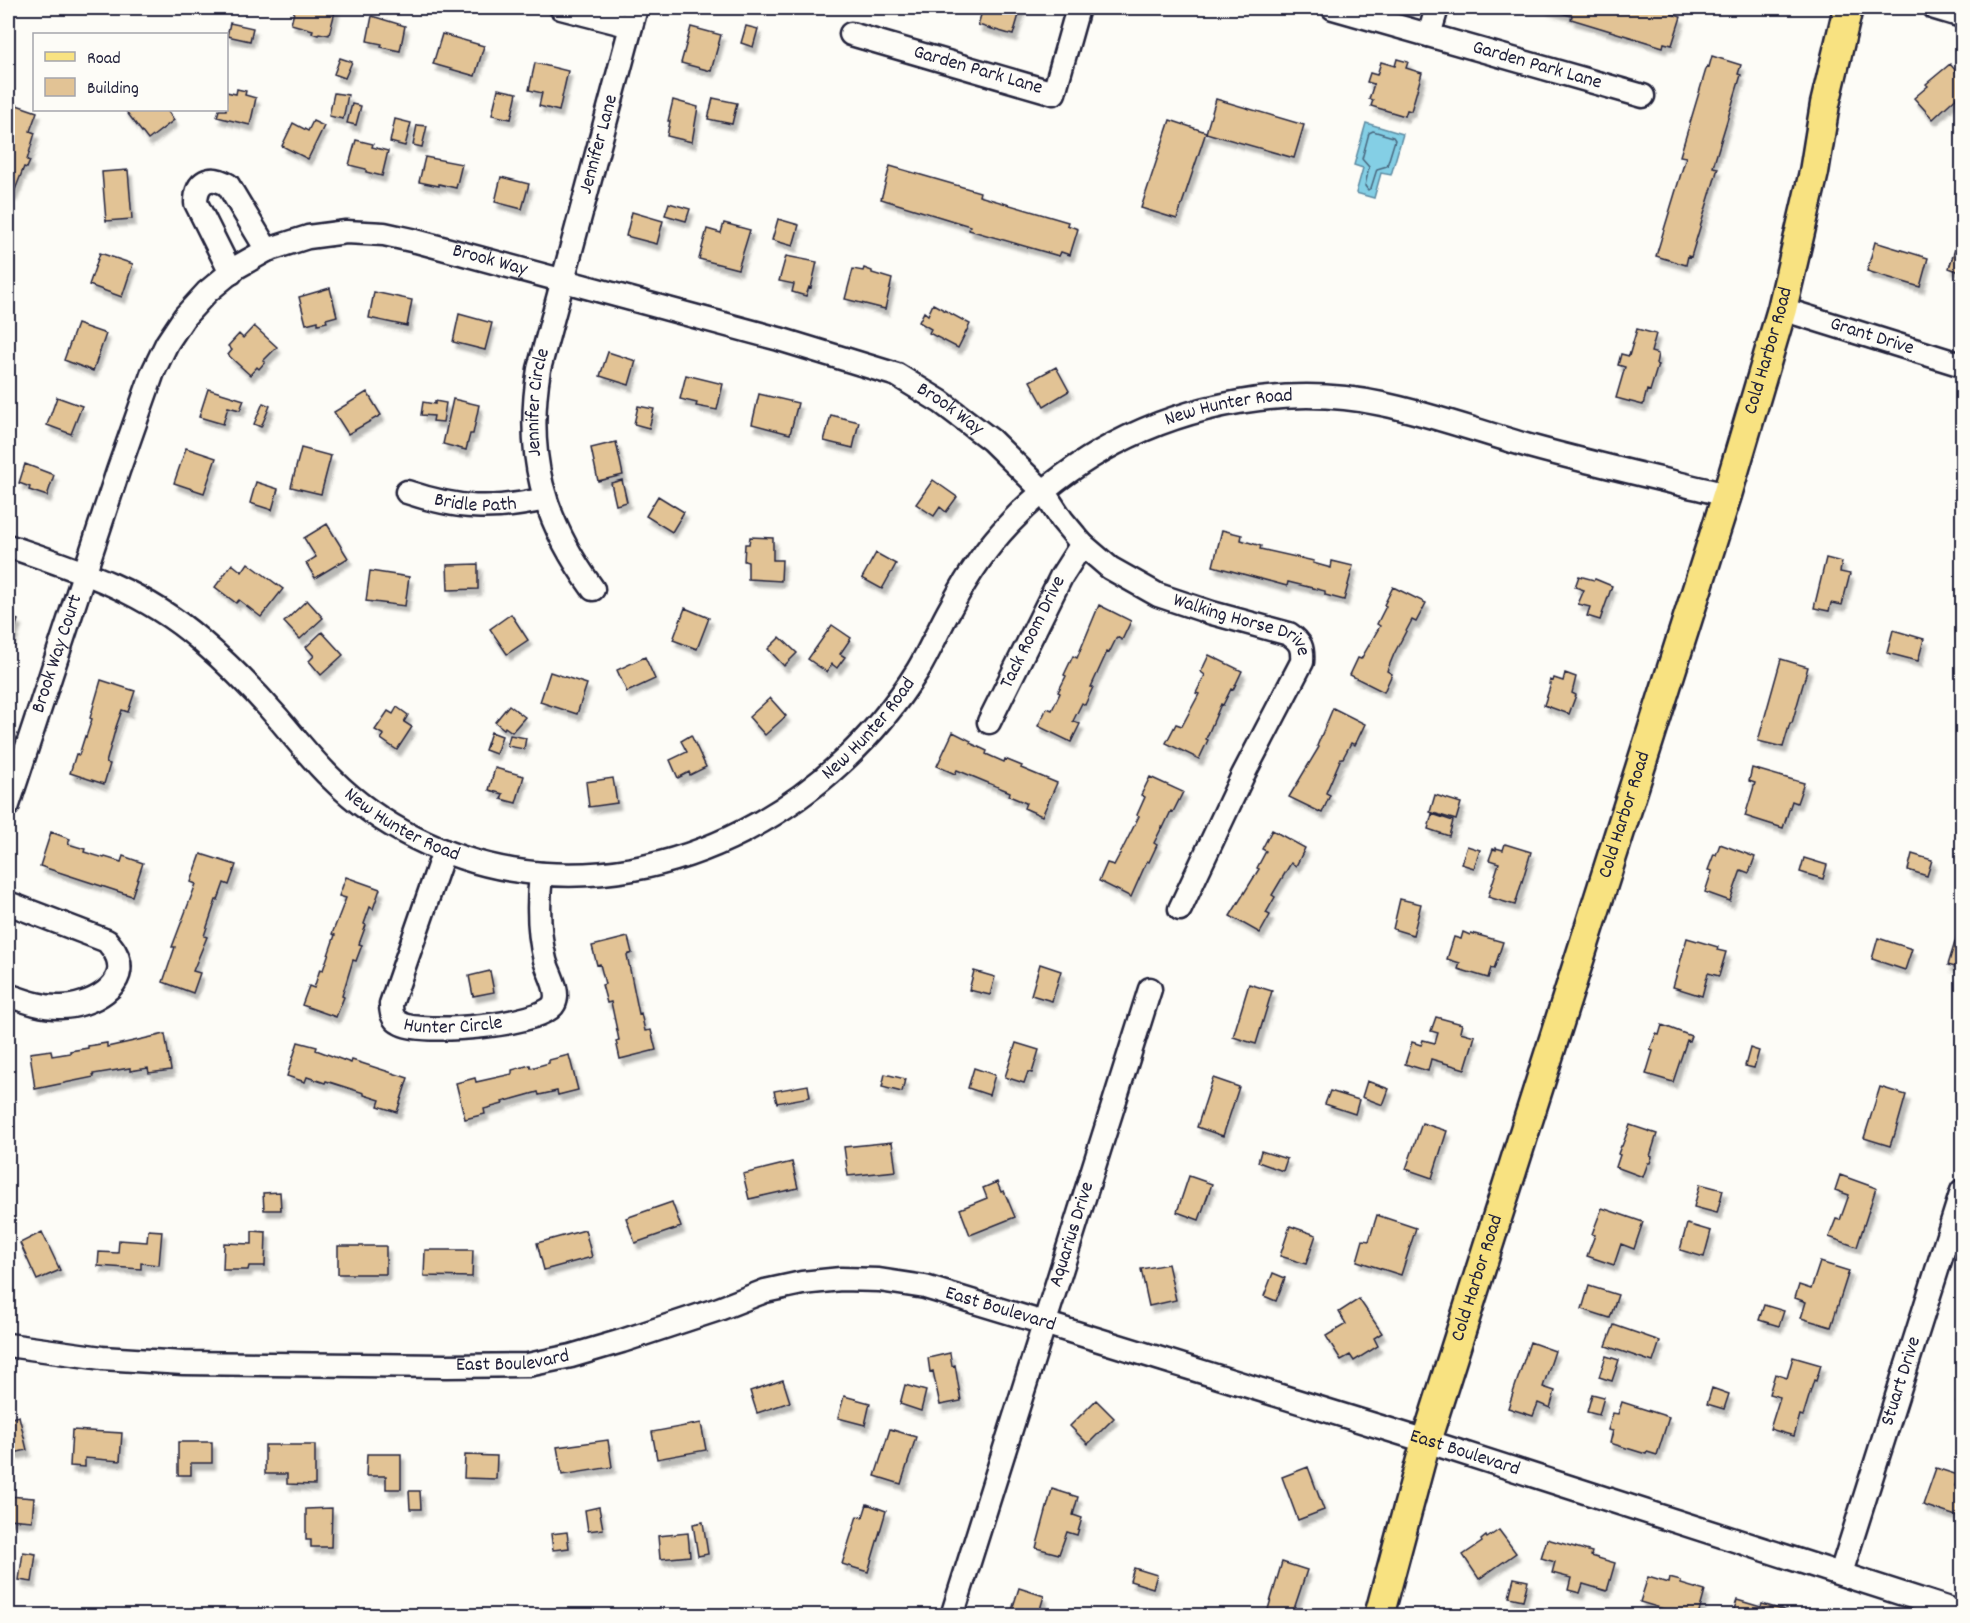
<svg xmlns="http://www.w3.org/2000/svg" width="1970" height="1623" viewBox="0 0 1970 1623" font-family="Dekko,sans-serif">
<style>
.water{fill:#84cfe5;stroke:#5d8aa1;stroke-width:1.5}
.lines{fill:none;stroke-linecap:round;stroke-linejoin:round}
.shore{stroke:#49677f;stroke-width:1.5}
.building{fill:#e2c395;stroke:#22223b;stroke-width:1.5;filter:url(#shadow)}
.minor-casing{stroke:#22223b;stroke-width:27}
.major-casing{stroke:#22223b;stroke-width:33}
.minor{stroke:#fdfcf7;stroke-width:22}
.major{stroke:#f8e281;stroke-width:28}
.labels{text-anchor:middle;dominant-baseline:central;stroke-width:6;stroke-linejoin:round;paint-order:stroke}
.street-label{font-size:20px;fill:#22223b;stroke:#fdfcf7}
</style>
<defs>
<filter id="shadow"><feDropShadow dx="3.5" dy="6" stdDeviation="1.5" flood-color="#0004"/></filter>
</defs>
<rect width="100%" height="100%" fill="#fdfcf7"/>
<filter id="ink" filterUnits="userSpaceOnUse"><feTurbulence type="fractalNoise" baseFrequency=".0167" numOctaves="2"/><feDisplacementMap in="SourceGraphic" scale="12" xChannelSelector="R" yChannelSelector="G"/><feConvolveMatrix kernelMatrix="1 2 1 2 8 2 1 2 1" color-interpolation-filters="sRGB"/></filter>
<g filter="url(#ink)">
<path class="water" d="M1366 123 1403 134 1391 175 1381 173 1374 198 1356 193 1363 168 1354 165Z"/>
<g class="lines">
<path class="shore" d="M1373 131 1393 137 1395 140 1387 166 1377 169 1371 188 1368 190 1365 186 1369 167 1362 159 1369 133Z"/>
</g>
<path class="building" d="M295 8H336L329 35 319 33 318 35 312 33 313 30 291 24Z
M983 8H1021L1013 35 978 25Z
M1544 8H1658L1672 12V14L1681 17 1672 45 1664 43 1663 47 1571 19 1572 16Z
M372 16 405 26 400 51 381 47 382 44 367 41Z
M230 23 253 28 250 41 227 36Z
M746 26 758 29 753 47 741 43Z
M691 27 721 35 711 71 681 63Z
M442 34 484 46 475 76 433 64Z
M1712 56 1741 65 1738 74 1741 75 1713 167 1718 168 1691 257 1688 256 1686 265 1656 256 1686 157 1680 156 1707 66 1709 67Z
M340 58 352 62 345 78 334 74Z
M1397 59 1408 62 1406 68 1422 73 1411 111 1407 110 1405 116 1371 106 1373 100 1369 99 1374 84 1367 82 1370 73 1377 75 1381 62 1395 66Z
M535 63 568 71 559 111 539 106 542 93 529 90Z
M1950 64 1962 78V92L1933 119 1914 98 1928 86 1926 84Z
M237 89 246 91 245 95 256 98 250 125 217 117 219 110H226V92L236 94Z
M498 89 517 93 511 119 492 115Z
M334 93 348 95 343 119 329 116Z
M713 98 737 103 732 124 708 119Z
M1216 99 1304 125 1294 158 1206 133Z
M673 100 698 107 692 142 667 136 670 121H668Z
M8 102 37 112 30 131 35 133 27 160 30 161 27 168 24 167 13 195 8 194V196Z
M352 104 361 106 356 125 347 123Z
M125 110H167L174 120 148 140Z
M395 119 411 123 405 146 390 142Z
M1170 120 1206 132 1177 219 1141 208Z
M313 121 324 126 308 159 282 146 293 123 308 131Z
M417 125 427 126 422 147 413 145Z
M356 140 373 144 372 147 388 151 382 176 366 172V169L349 165Z
M425 157 462 164 456 188 439 184V186L419 182Z
M890 166 980 192 979 196 1068 222 1067 225 1078 229 1070 255 1061 252 1059 256 969 230 970 226 881 199Z
M128 170 132 219 106 221 102 172Z
M501 177 529 184 522 209 495 202Z
M669 203 690 209 686 221 665 215Z
M632 212 663 221 657 244 626 236Z
M778 219 799 225 793 246 772 240Z
M724 223 750 230 738 269 699 259 707 229 721 233Z
M1958 240 1962 241V273L1949 268Z
M1875 242 1928 258 1920 287 1867 271Z
M100 253 133 264 122 297 89 285Z
M786 256 817 262 811 288 809 287 806 296 792 292 794 284 779 281Z
M864 268 872 271V273L892 279 885 309 845 299 853 269 863 271Z
M330 288 337 316 326 319 327 322 318 324V321L306 324 299 297Z
M374 292 412 300 407 326 369 318Z
M933 304 970 324 958 348 929 333 931 329 919 322 924 312 928 315Z
M459 314 492 323 485 350 453 342Z
M77 324 106 334 93 371 64 360Z
M254 326 277 347 263 361 265 362 259 369 257 367 250 375 228 355 232 350 228 346 239 334 243 338Z
M1637 329 1656 334 1651 352 1658 354 1656 364 1658 365 1650 391 1647 390 1643 405 1616 398 1625 367 1618 365 1621 354 1629 356Z
M608 352 636 361 629 385 600 376Z
M1056 367 1069 391 1044 406 1030 381Z
M686 375 723 384 717 410 696 406 697 403 680 399Z
M208 389 244 400 240 410 228 407 223 424 199 417Z
M367 392 381 415 348 434 334 412Z
M759 394 798 403 790 434 752 424Z
M57 397 82 406 71 434 47 425Z
M453 399 479 405 473 434H470L466 450 443 444Z
M435 401 446 403 443 422 433 421 434 416 421 415 423 402 435 404Z
M263 403 270 406 261 427 254 424Z
M638 406 654 409 649 428 634 424Z
M831 415 859 422 853 448 824 441Z
M616 442 623 475 598 481 591 448Z
M186 448 216 458 204 493 174 483Z
M301 448 331 456 321 494 291 487Z
M25 464 54 475 47 496 29 490 30 487 19 483Z
M622 480 627 502 616 505 611 483Z
M933 480 957 497 946 512 940 507 934 516 916 504Z
M256 482 278 489 272 510 250 503Z
M658 496 684 512 672 532 646 516Z
M327 524 348 558 315 578 306 563 316 557 304 538Z
M1222 530 1242 535 1241 540 1261 546 1260 549 1314 561 1313 563 1331 568 1332 561 1353 566 1344 600 1325 595V591L1288 582 1287 586 1213 566Z
M750 537 773 538V560H782L781 581 748 579V562L744 561 745 544H749Z
M876 553 896 564 882 589 862 578Z
M1826 558 1842 562 1840 572 1850 574 1842 605 1831 603 1829 611 1814 608Z
M248 563 283 589 261 617 239 600 236 603 215 587 232 564 242 572Z
M478 564V589L448 590 447 565Z
M370 571 409 577 405 606 366 601Z
M1579 576 1594 580 1595 579 1612 586 1600 620 1587 616 1590 607 1578 604 1584 590 1575 587Z
M1393 587 1426 603 1416 622 1412 620 1394 654 1387 671 1392 674 1384 692 1350 675 1358 658 1361 659 1380 626 1377 624 1386 606 1384 605Z
M307 600 323 618 300 639 284 622Z
M1099 605 1131 621 1122 640 1117 637 1109 653 1107 652 1091 687H1093L1085 705 1082 703 1073 721 1080 724 1071 742 1038 726 1047 708 1052 710 1060 693 1058 692 1066 676 1064 675 1073 656 1077 658Z
M685 608 709 618 697 649 673 640Z
M511 614 528 640 507 654 490 629Z
M8 616 18 620 11 640 8 639Z
M832 625 851 638 840 654 845 657 837 668 832 664 827 672 808 659Z
M1893 630 1924 639 1918 661 1887 653Z
M322 632 343 655 321 675 309 661 314 656 306 647Z
M780 637 797 653 784 666 768 649Z
M1209 655 1242 671 1233 690 1231 689 1223 705 1221 704 1206 739 1208 740 1199 759 1166 743 1176 724 1182 726 1199 694 1196 693 1205 675 1201 672Z
M645 657 655 679 627 692 617 670Z
M1781 659 1808 667 1792 723H1790L1783 747 1758 741Z
M550 672 587 684 577 714 540 702Z
M1565 673 1576 677 1572 693 1576 695 1569 714 1544 705 1551 684H1549L1550 680 1553 681 1554 678 1563 681Z
M101 680 135 691 128 712 122 710 116 727 106 763 110 764 104 784 70 773 76 754 79 755 85 736 86 737 92 719 90 718Z
M770 698 786 716 765 735 749 717Z
M509 705 525 717 512 732 505 727 504 729 495 722Z
M397 707 408 715 404 722 412 727 397 750 381 739 384 735 375 730 388 711 393 714Z
M1333 708 1365 724 1355 745 1351 743 1343 758H1341L1326 793 1330 795 1322 813 1289 797 1319 747 1317 746Z
M491 732 502 736 496 754 485 750Z
M953 732 971 741 970 743 987 751 986 754 1004 762 1005 759 1022 766 1021 768 1057 783 1042 816 1024 808 1026 803 1009 796 1010 792 957 770 955 774 937 766Z
M510 735 526 738 524 749 507 746Z
M691 735 706 767 690 775 689 772 678 778 670 760 687 752 681 741Z
M495 768 524 776 516 803 501 799 503 794 489 790Z
M1752 768 1804 783 1797 803 1792 801 1783 828 1745 816 1755 783 1749 781Z
M1150 777 1183 792 1173 812 1171 811 1163 828 1162 827 1154 843 1157 845 1149 862 1147 861 1131 897 1099 881 1107 863 1114 865 1122 850 1139 816 1137 815 1145 797 1141 795Z
M613 778 617 803 589 807 586 782Z
M1435 795 1461 803 1456 820 1430 812Z
M1432 814 1453 821 1449 836 1428 829Z
M1272 830 1305 848 1296 866 1291 863 1272 895 1275 897 1266 913 1270 915 1260 933 1230 916 1259 869 1257 868 1266 851 1262 849Z
M51 832 70 839 68 844 85 849 84 852 104 858 105 857 121 862 123 856 143 863 132 896 40 866Z
M1505 844 1531 852 1515 905 1488 897 1499 863 1489 860 1493 849 1496 850V848L1503 850Z
M1720 844 1755 857 1749 873 1741 870 1730 901 1705 892 1712 871 1708 870 1714 854 1716 855Z
M1467 846 1480 850 1474 868 1461 864Z
M201 854 236 865 229 885 224 883 218 900H216L204 936 207 937 193 971 200 973 193 993 163 982 175 947H172L196 884 191 882Z
M1912 854 1932 860 1927 876 1908 870Z
M1804 858 1827 865 1823 879 1800 872Z
M346 877 380 889 373 909 370 907 364 924 366 925 359 944 362 945 356 961 353 960 342 996 344 997 336 1017 302 1005 309 986 314 988 320 969 323 970 335 935 332 934 346 898 339 896Z
M1400 899 1421 904 1413 935 1393 929Z
M1962 919V969L1948 965Z
M1463 932 1470 935 1471 933 1503 942 1494 969 1491 968 1488 978 1458 969 1460 963 1447 959 1454 937 1461 939Z
M628 937 632 953 627 955 639 1014 641 1013 645 1031 651 1030 656 1050 620 1059 616 1041 619 1040 611 1002 607 1003 602 985 605 984 600 964 597 965 592 946Z
M1687 938 1718 947 1717 950 1726 952 1719 976 1708 973 1702 996 1673 987Z
M1878 938 1912 949 1905 970 1872 959Z
M1040 964 1061 971 1052 1001 1031 995Z
M490 971 494 992 473 996 469 976Z
M974 971 995 977 990 995 969 990Z
M1249 984 1272 991 1256 1044 1233 1037Z
M1436 1017 1462 1024 1460 1032 1475 1036 1465 1069 1431 1059 1428 1071 1405 1064 1412 1042 1421 1045 1423 1040 1435 1043 1438 1033 1431 1031Z
M1662 1025 1691 1036 1689 1041 1687 1040 1673 1082 1646 1074 1653 1051 1650 1050 1656 1034 1659 1035Z
M165 1034 171 1070 149 1073 148 1068 130 1071V1068L93 1074 94 1077 35 1089 30 1053 51 1050 52 1056 70 1053V1051L88 1048V1046L107 1043V1047Z
M298 1042 317 1047 316 1050 351 1063 352 1060 408 1078 397 1112 378 1106 380 1100 364 1095V1093L326 1081 325 1083 307 1077 305 1082 287 1076Z
M1016 1043 1039 1050 1032 1073 1028 1072 1024 1083 1005 1077Z
M1750 1048 1759 1051 1754 1068 1745 1066Z
M569 1055 578 1090 558 1095 557 1091 539 1095 538 1092 502 1102 503 1104 484 1109 485 1114 465 1119 456 1083 475 1078 476 1082 512 1074V1070L530 1065 531 1068 549 1063V1060Z
M974 1068 995 1075 989 1095 968 1088Z
M885 1074 905 1079 902 1092 882 1087Z
M1213 1078 1239 1087 1223 1136 1197 1127Z
M1367 1081 1389 1089 1383 1105 1362 1097Z
M808 1085 810 1097 777 1103 774 1091Z
M1880 1087 1906 1095 1894 1137H1893L1890 1146 1864 1138Z
M1330 1091 1359 1100 1355 1114 1325 1104Z
M1422 1123 1447 1131 1432 1178 1406 1169Z
M1630 1125 1657 1134 1650 1156 1652 1157 1650 1163H1648L1643 1177 1616 1167 1620 1155 1618 1154 1621 1146H1622Z
M892 1142 896 1171 848 1176 844 1147Z
M1261 1151 1287 1159 1283 1171 1258 1162Z
M792 1162 798 1188 749 1199 743 1174Z
M1840 1175 1876 1188 1857 1247 1829 1237 1836 1219 1840 1220 1849 1195 1835 1190Z
M1189 1176 1212 1184 1199 1220 1177 1212Z
M997 1182 1001 1192 1004 1191 1015 1217 970 1235 960 1209 987 1198 983 1188Z
M1700 1184 1723 1190 1717 1213 1694 1207Z
M280 1192 281 1210H264L263 1193Z
M672 1202 681 1227 635 1243 626 1218Z
M1602 1208 1643 1222 1634 1249 1621 1244 1614 1265 1587 1256 1595 1235 1592 1234Z
M1377 1215 1416 1228 1401 1275 1357 1261 1363 1240 1369 1241Z
M1687 1224 1711 1231 1704 1257 1680 1250Z
M1290 1226 1316 1235 1306 1264 1280 1256Z
M148 1230 162 1231 159 1265 141 1263V1269L98 1266 99 1252 118 1253 119 1240 147 1242Z
M585 1230 592 1257 544 1270 537 1243Z
M252 1231 266 1232 265 1266H249L248 1270H223L224 1243 252 1244Z
M42 1232 60 1270 37 1280 20 1243Z
M338 1246H386V1274H338Z
M425 1250H473L472 1277 424 1276Z
M1820 1262 1849 1271 1831 1327 1801 1318 1806 1302 1795 1298 1799 1285 1811 1289Z
M1168 1264 1176 1300 1149 1306 1141 1269Z
M1273 1273 1285 1278 1276 1301 1264 1296Z
M1589 1286 1618 1295 1610 1318 1582 1309Z
M1359 1299 1382 1333 1374 1338 1378 1346 1354 1361 1350 1355 1341 1360 1326 1336 1346 1324 1339 1312Z
M1764 1305 1784 1311 1779 1326 1759 1320Z
M1614 1325 1660 1341 1653 1362 1606 1346Z
M1530 1342 1555 1351 1543 1387 1555 1391 1550 1408 1538 1403 1533 1416 1508 1408Z
M950 1353 952 1366 955 1365 961 1401 940 1405 933 1371 930 1372 928 1358Z
M1606 1356 1619 1360 1612 1381 1599 1377Z
M1793 1357 1821 1365 1816 1381 1814 1380 1803 1416 1800 1415 1794 1436 1770 1429 1780 1397 1769 1394 1775 1374 1787 1378Z
M783 1380 790 1402 757 1413 750 1391Z
M1962 1381V1404L1956 1402Z
M905 1385 926 1391 921 1411 900 1404Z
M1712 1388 1729 1394 1724 1409 1707 1404Z
M1592 1394 1604 1397 1599 1415 1587 1412Z
M844 1396 870 1403 865 1425 838 1418Z
M1096 1400 1114 1418 1088 1444 1070 1426Z
M1622 1402 1669 1417 1657 1455 1647 1452 1646 1454 1610 1443 1613 1431 1608 1430 1613 1413 1618 1414Z
M19 1416 27 1450 9 1454 8 1419Z
M701 1423 706 1450 657 1459 652 1432Z
M890 1429 916 1437 901 1484 875 1476Z
M72 1430 122 1433 120 1461 85 1458V1467L70 1466Z
M608 1440 612 1467 562 1475 557 1447Z
M178 1442H212V1463H191V1475H178Z
M265 1445H315V1485L287 1484V1474H265Z
M367 1454H401V1489H386V1476H366Z
M465 1455 497 1456 496 1479 464 1478Z
M1308 1467 1324 1510 1298 1520 1282 1477Z
M1936 1468 1958 1475 1955 1486 1962 1488V1518L1923 1505Z
M1052 1489 1078 1497 1073 1515 1082 1518 1077 1535 1067 1532 1059 1554 1036 1548Z
M409 1491H420L421 1509H410Z
M8 1496 34 1498 32 1521 8 1519Z
M867 1504 886 1511 868 1572 842 1564 857 1516 863 1517Z
M599 1507 603 1529 588 1531 585 1510Z
M332 1508 331 1547H311V1540H306V1509Z
M703 1522 708 1554 698 1556 693 1524Z
M1499 1530 1516 1553 1479 1579 1463 1555 1482 1542 1481 1540 1486 1536 1487 1538Z
M567 1532 569 1548 553 1550 551 1534Z
M688 1533 690 1556 660 1559 658 1536Z
M1547 1539 1592 1552 1591 1556 1615 1563 1607 1591 1583 1584 1580 1593 1568 1590 1571 1578 1552 1573 1555 1562 1541 1558Z
M23 1552 36 1554 32 1582 19 1580Z
M1282 1562 1307 1570 1292 1615 1287 1613 1286 1616H1266Z
M1134 1568 1157 1575 1153 1588 1130 1581Z
M1648 1577 1668 1583 1669 1578 1681 1581V1584L1705 1591 1698 1616H1687L1640 1602Z
M1514 1578 1528 1581 1523 1600 1509 1597Z
M1019 1588 1044 1596 1038 1616H1010Z
M1737 1600 1761 1607 1762 1604 1793 1613 1792 1616H1732Z"/>
<g class="lines">
<g class="minor-casing">
<g id="minor">
<path d="M561 8 631 26"/>
<path id="s1" d="M1333 8 1643 96"/>
<path d="M1935 8 1962 16"/>
<path id="s2" d="M851 34 1054 93 1078 8"/>
<path d="M1429 35 1437 8"/>
<path d="M231 273 196 203C196 181 210 174 228 185L267 250"/>
<path id="s3" d="M1782 309 1962 365"/>
<path id="s4" d="M407 492C458 509 492 511 545 499"/>
<path id="s5" d="M8 546C76 569 143 590 199 639 227 663 254 690 278 718 296 739 312 760 332 779 379 826 446 859 512 870 674 897 833 806 918 670 930 650 939 628 951 607 967 577 986 548 1009 524 1071 458 1151 417 1239 402 1285 394 1336 394 1382 404 1430 414 1480 432 1529 446 1594 464 1661 479 1727 495"/>
<path id="s6" d="M593 589C542 519 525 454 539 369L636 8"/>
<path id="s7" d="M989 722 1061 577 1082 544"/>
<path id="s8" d="M8 805 118 471 153 372 167 343 185 316 207 292 237 267 267 250 308 237 346 232 384 234 416 241 779 339 897 375 941 402 991 440 1043 491 1062 520 1082 544 1110 568 1158 595 1212 613 1289 634C1301 642 1303 648 1302 662L1243 775 1180 909"/>
<path id="s9" d="M444 851 391 1004C391 1012 392 1019 400 1023 420 1036 544 1025 554 1004 561 991 548 973 545 960 538 932 538 902 541 874"/>
<path d="M8 903 107 941C109 944 113 948 115 952 134 985 88 1007 61 1007 43 1008 25 1001 8 995"/>
<path id="s10" d="M8 1345 102 1358 183 1363 446 1366 528 1365 571 1356 622 1341 719 1309 765 1291 802 1283 841 1279 879 1280 925 1287 1044 1323 1426 1441 1962 1613"/>
<path id="s11" d="M1841 1573 1962 1191"/>
<path id="s12" d="M952 1616 1150 989"/>
</g>
</g>
<g class="major-casing">
<g id="major">
<path id="s13" d="M1379 1616 1426 1441 1727 495 1782 309 1814 172 1825 104 1848 8"/>
</g>
</g>
<use href="#minor" class="minor"/>
<use href="#major" class="major"/>
</g>
</g>
<g class="labels">
<g class="street-label">
<text stroke="none"><textPath href="#s1" startOffset="212">Garden Park Lane</textPath></text>
<text stroke="none"><textPath href="#s2" startOffset="132">Garden Park Lane</textPath></text>
<text stroke="none"><textPath href="#s6" startOffset="466">Jennifer Lane</textPath></text>
<text stroke="none"><textPath href="#s8" startOffset="856">Brook Way</textPath></text>
<text stroke="none"><textPath href="#s3" startOffset="94">Grant Drive</textPath></text>
<text stroke="none"><textPath href="#s13" startOffset="1324">Cold Harbor Road</textPath></text>
<text stroke="none"><textPath href="#s6" startOffset="200">Jennifer Circle</textPath></text>
<text stroke="none"><textPath href="#s5" startOffset="1518">New Hunter Road</textPath></text>
<text stroke="none"><textPath href="#s8" startOffset="1342">Brook Way</textPath></text>
<text stroke="none"><textPath href="#s4" startOffset="70">Bridle Path</textPath></text>
<text stroke="none"><textPath href="#s8" startOffset="1714">Walking Horse Drive</textPath></text>
<text stroke="none"><textPath href="#s7" startOffset="100">Tack Room Drive</textPath></text>
<text stroke="none"><textPath href="#s8" startOffset="159">Brook Way Court</textPath></text>
<text stroke="none"><textPath href="#s5" startOffset="1014">New Hunter Road</textPath></text>
<text stroke="none"><textPath href="#s13" startOffset="838">Cold Harbor Road</textPath></text>
<text stroke="none"><textPath href="#s5" startOffset="492">New Hunter Road</textPath></text>
<text stroke="none"><textPath href="#s9" startOffset="238">Hunter Circle</textPath></text>
<text stroke="none"><textPath href="#s12" startOffset="400">Aquarius Drive</textPath></text>
<text stroke="none"><textPath href="#s13" startOffset="352">Cold Harbor Road</textPath></text>
<text stroke="none"><textPath href="#s10" startOffset="1010">East Boulevard</textPath></text>
<text stroke="none"><textPath href="#s10" startOffset="506">East Boulevard</textPath></text>
<text stroke="none"><textPath href="#s11" startOffset="201">Stuart Drive</textPath></text>
<text stroke="none"><textPath href="#s10" startOffset="1496">East Boulevard</textPath></text>
</g>
</g>
<rect width="1970" height="1623" fill="none" stroke="#fdfcf7" stroke-width="30"/>
<rect x="15" y="15" width="1940" height="1593" fill="none" stroke="#22223b" stroke-width="2" filter="url(#ink)"/>
<rect x="33" y="33" width="195" height="78" fill="#fdfcf7" stroke="#a5a5ac" stroke-width="1.5"/>
<rect x="45" y="52" width="30" height="9" fill="#f8e281" stroke="#a5a5ac" stroke-width="1.5"/>
<text x="87" y="63" font-size="18" fill="#22223b">Road</text>
<rect x="45" y="78" width="30" height="18" fill="#e2c395" stroke="#a5a5ac" stroke-width="1.5"/>
<text x="87" y="93" font-size="18" fill="#22223b">Building</text>
</svg>
